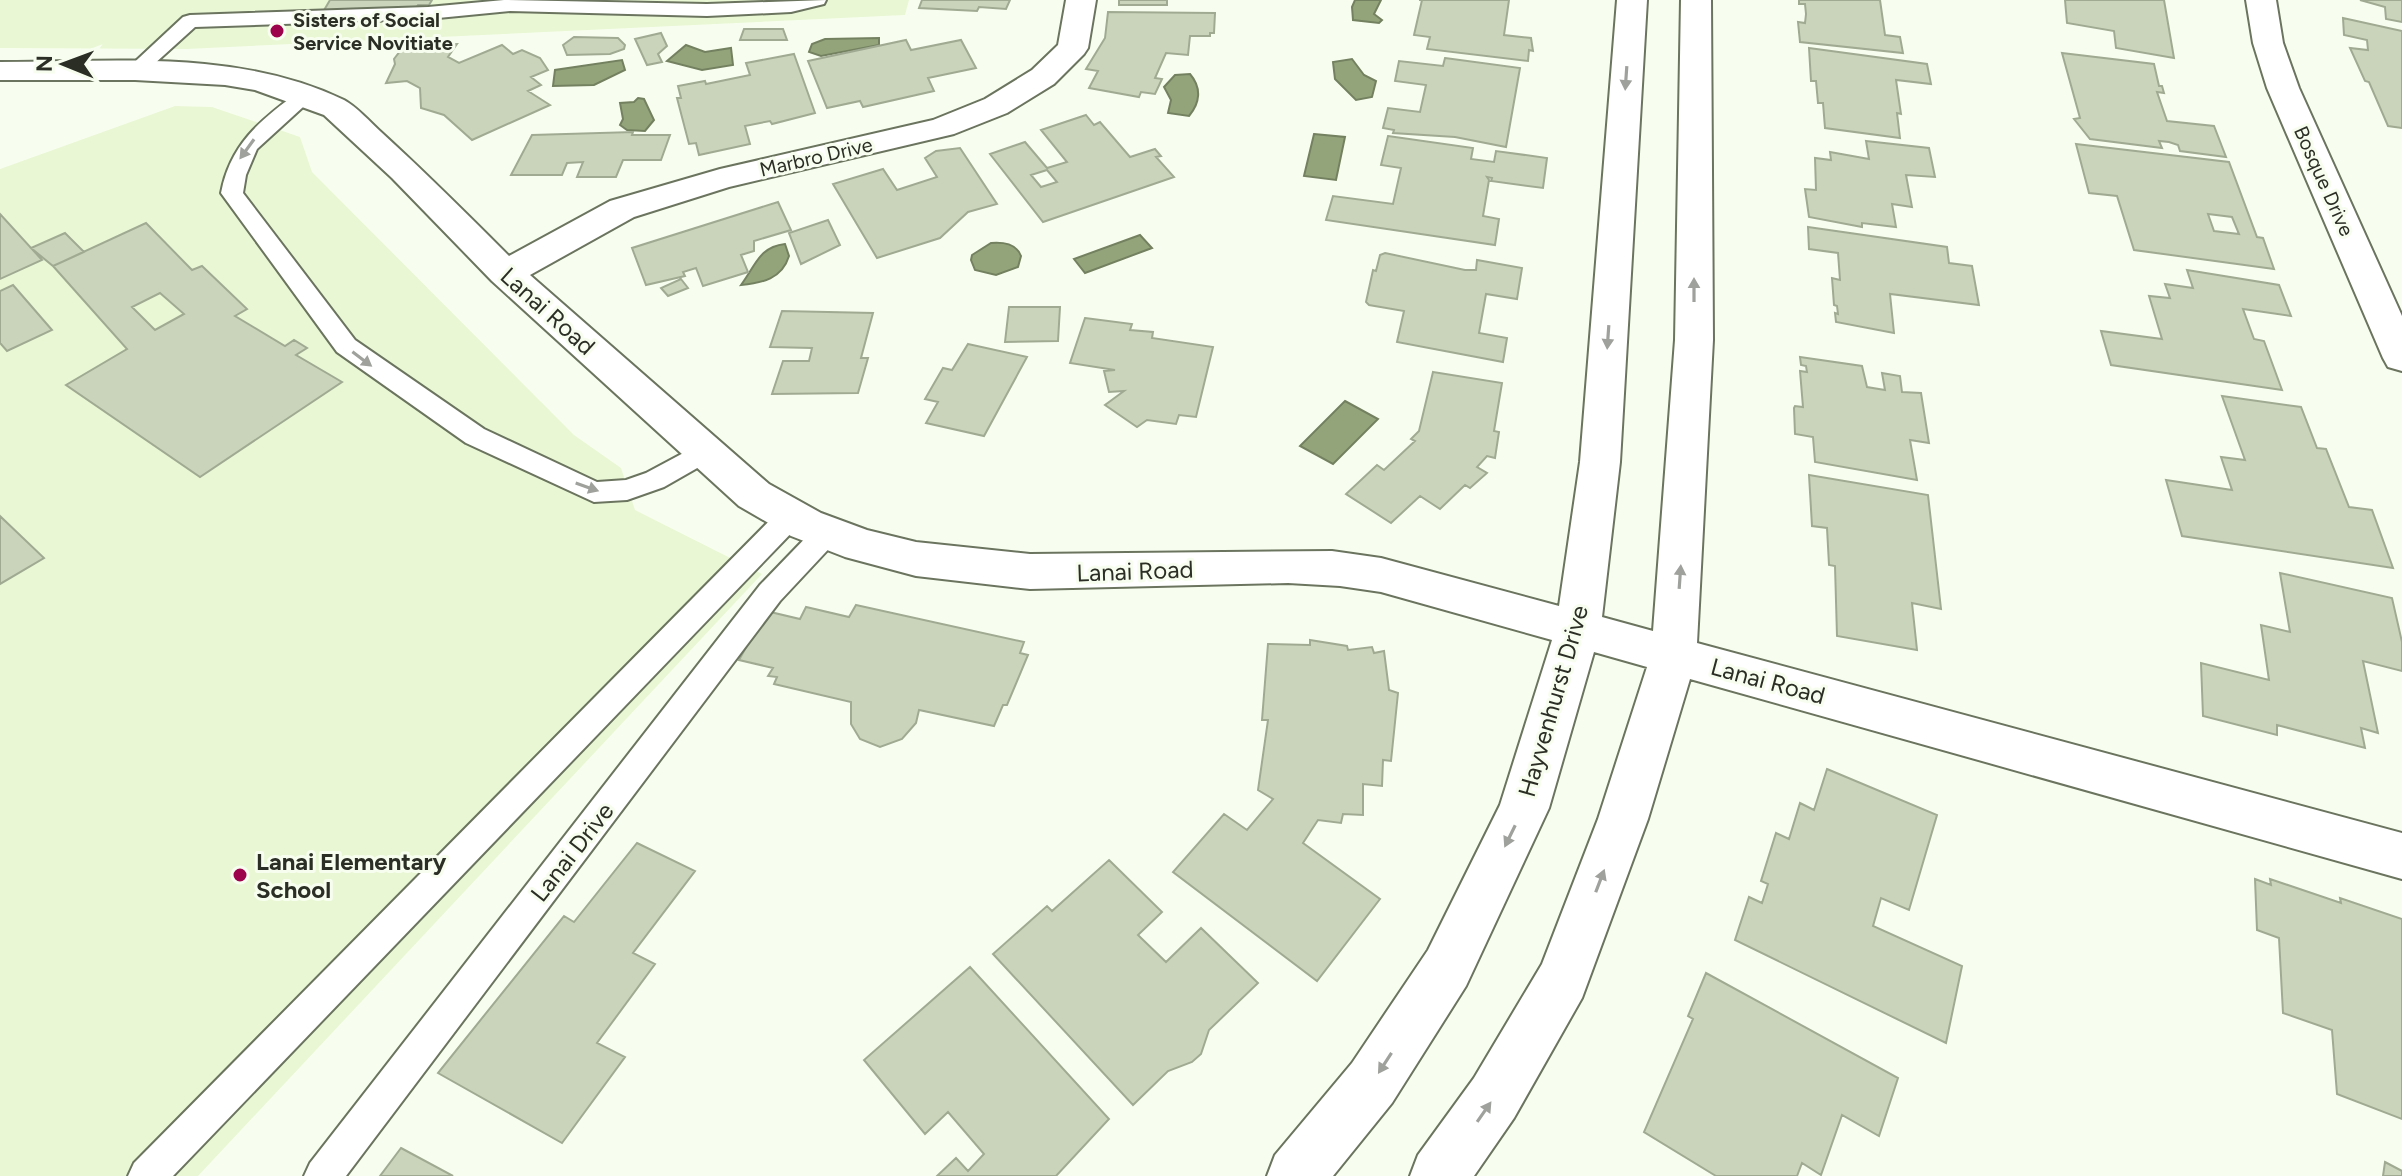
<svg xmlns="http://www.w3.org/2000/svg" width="2402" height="1176" viewBox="0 0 2402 1176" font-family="Figtree,sans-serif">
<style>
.built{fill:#e9f7d5}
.water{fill:#93a47a;stroke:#748160;stroke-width:2}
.building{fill:#cad4bb;stroke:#a0aa92;stroke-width:2;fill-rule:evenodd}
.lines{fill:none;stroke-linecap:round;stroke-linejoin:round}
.lane-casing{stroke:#6b745e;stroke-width:4}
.street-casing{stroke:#6b745e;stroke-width:4}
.lane{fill:#fff;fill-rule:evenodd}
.street{fill:#fff;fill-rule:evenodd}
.oneway{fill:#9fa19c}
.poi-dot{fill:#9d034d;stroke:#f8feef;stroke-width:3}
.labels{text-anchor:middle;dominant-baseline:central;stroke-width:6;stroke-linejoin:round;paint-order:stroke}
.far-poi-label{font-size:20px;font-weight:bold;fill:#2a2e24;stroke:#f8feef;text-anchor:start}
.far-street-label{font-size:20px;fill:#2a2e24;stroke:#f8feef}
.street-label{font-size:24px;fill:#2a2e24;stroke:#f8feef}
.poi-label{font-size:24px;font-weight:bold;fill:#2a2e24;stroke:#f8feef;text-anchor:start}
</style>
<rect width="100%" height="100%" fill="#f8feef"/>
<path class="built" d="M0 0H909L905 15 187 49 0 48Z
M175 106 212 107 300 137 312 172 574 435 621 468 635 510 762 574 198 1176H0V169Z"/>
<path class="water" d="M1355 0H1381L1374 14 1382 20 1379 23 1353 20 1352 7Z
M879 38V45L821 56 809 52 812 44 825 39Z
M686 45 705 52 731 48 733 65 702 70 667 61Z
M1352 59 1364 75 1376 81 1372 97 1356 100 1335 79 1333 62Z
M622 60 625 70 594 85 553 86 555 70Z
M1190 74C1202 88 1200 103 1189 116L1168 113 1171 100 1164 87 1175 75Z
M638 98 644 99 654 120 645 131 627 130 620 125 623 119 620 103 634 102Z
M1314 134 1345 137 1336 180 1304 176Z
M1140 235 1152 248 1085 273 1074 259Z
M991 243C1003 242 1016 243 1021 256L1018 267 996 275 975 270 971 260 972 255Z
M785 244 789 256C782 279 762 283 741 285 756 265 759 247 785 244Z
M1345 401 1378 419 1333 464 1300 446Z"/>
<path class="building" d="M330 0H432L429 5H418L416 8 323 12Z
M922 0H1010L1006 9 979 7 977 11 919 8Z
M1119 0H1167V5H1119Z
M1419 0H1509L1504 35 1531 38 1533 51 1529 50 1528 61 1427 49 1430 37 1414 35 1422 0Z
M1799 0H1880L1885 35 1900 37 1903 53 1800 42 1798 22 1805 23 1806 14 1805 4H1799Z
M2065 0H2164L2174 58 2116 48 2114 31 2067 23Z
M2360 0H2402V22L2386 19 2385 7Z
M1108 12 1215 13 1214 33H1210V36H1190L1188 55 1166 53 1155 78 1162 79 1155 94 1141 92 1139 97 1089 88 1098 71 1086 69 1105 38Z
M2343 18 2402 31V128L2388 126 2369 82 2365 81 2350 48 2368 50 2367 40 2344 35Z
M744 29H783L787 40H740Z
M661 33 667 46 658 54 662 62 647 65 635 39Z
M574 37 618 38 625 45 624 49 610 54 567 55 563 45Z
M906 40 911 50 961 40 976 68 928 78 934 91 863 107 860 101 827 108 808 61Z
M457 44 448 57 459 63 502 45 513 54 522 50 540 58 548 70 531 77 541 85 528 91 550 105 472 140 444 115 421 108 420 88 407 81 386 83 395 64 394 59 404 46Z
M1809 48 1927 64 1931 84 1896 80 1901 114 1897 113 1900 138 1825 128 1823 103H1818L1816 81H1811Z
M2062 53 2154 64 2159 86H2162L2164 93 2157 92 2167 121 2214 126 2226 157 2180 151 2178 145 2169 142 2159 141 2162 148 2090 139 2074 119 2080 118Z
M794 54 815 113 772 124 770 121 745 126 750 144 699 155 696 143 689 144 677 98H681L678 86 705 81 706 84 750 75 746 63Z
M1445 58 1520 68 1506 147 1455 137 1393 133 1394 130 1383 128 1388 108 1420 112 1426 85 1395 81 1399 61 1443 66Z
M1086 115 1094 125 1100 122 1130 157 1155 149 1161 156 1156 157 1174 177 1043 222 990 154 1025 142 1047 168 1067 162 1041 130ZM1047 170 1057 182 1041 187 1031 175Z
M633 132 632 135H670L661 160H623L616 177H577L583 162 567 163 562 175H511L532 135Z
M1388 136 1473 148 1471 159 1494 162 1496 151 1547 158 1543 188 1491 181 1492 178 1487 177 1489 180 1483 216 1499 219 1495 245 1326 220 1333 196 1393 204 1401 168 1381 165Z
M1866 141 1929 148 1935 177 1906 175 1912 207 1892 204 1896 227 1862 223V227L1809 217 1805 189 1816 190 1815 158 1831 160 1830 152 1869 159Z
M2076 144 2229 162 2257 237 2263 238 2274 269 2134 250 2117 196 2089 193ZM2208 214 2232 217 2239 234 2214 231Z
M960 148 997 204 968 212 940 238 877 258 833 184 883 169 897 190 937 177 925 158 936 151Z
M778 202 791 230 754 241V251L741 255 748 272 703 286 696 268 683 272 685 276 646 285 632 248Z
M0 214 42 260 0 279Z
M828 220 840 245 801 264 789 233Z
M146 223 192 270 202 266 247 309 235 316 285 346 294 340 307 348 296 355 342 382 200 477 66 385 127 349 53 266ZM160 293 184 314 155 330 132 307Z
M1808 227 1947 247 1949 263 1972 266 1979 305 1890 294 1894 333 1836 322 1835 313 1838 314 1837 306 1834 305 1832 278 1840 280 1838 253 1809 249Z
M65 233 84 252 53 266 31 248Z
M1385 253 1465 270H1476L1477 260 1522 268 1517 299 1486 294 1479 333 1507 338 1503 362 1397 342 1404 311 1369 305 1366 302 1373 270 1376 271 1380 255Z
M2187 270 2279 285 2291 316 2243 309 2254 339 2264 341 2282 390 2111 365 2101 331 2162 339 2149 296 2170 298 2165 284 2193 288Z
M681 279 688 288 668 296 661 288Z
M13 285 52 330 7 351 0 343V291Z
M1009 307H1060L1058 341 1005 342Z
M782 311 873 313 861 358H868L858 393 772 394 783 361H809L812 348 770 347Z
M1085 318 1132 324 1130 330 1153 332 1152 338 1213 347 1196 417 1179 415 1176 424 1147 420 1137 427 1105 405 1124 391 1109 392 1104 371 1115 370 1070 363Z
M968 344 1027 357 984 436 926 423 938 402 925 399 943 368 952 370Z
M1800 357 1862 366 1867 387 1885 390 1882 373 1900 376 1902 392 1921 393 1929 443 1910 440 1917 480 1815 462 1813 437 1795 434 1794 408 1795 406 1803 407 1800 371 1807 372 1806 366 1801 365Z
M1433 372 1502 383 1494 431 1499 432 1495 458 1487 456 1477 467 1487 473 1470 488 1465 485 1440 509 1420 496 1391 523 1346 494 1377 465 1384 470 1415 441 1411 439 1419 431Z
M2222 396 2301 407 2317 448 2326 449 2349 507 2372 510 2393 568 2182 536 2166 480 2232 490 2221 457 2245 460Z
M1809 475 1928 495 1941 609 1912 603 1917 650 1837 636 1835 566 1829 565 1827 528 1812 526Z
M0 516 44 558 0 584Z
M2280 573 2392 598 2402 642V671L2363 661 2378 733 2361 728 2365 748 2277 725V735L2203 716 2201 663 2269 680 2261 625 2290 632Z
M856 605 1024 642 1020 653 1028 655 1007 705H1003L994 726 919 710 916 723 902 739 880 747 860 739 851 724V702L774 684 777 677 768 676 773 668 739 660 766 611 800 619 806 607 849 617Z
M1310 640 1347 646 1348 650 1372 647 1374 653 1384 651 1389 690 1398 693 1391 761 1383 760 1382 786 1363 784V815L1343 814 1341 823 1318 820 1303 843 1380 899 1317 981 1173 872 1224 814 1247 830 1273 799 1258 790 1268 720H1262L1268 644 1310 645Z
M1827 769 1937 815 1909 910 1881 898 1873 926 1962 966 1946 1043 1735 940 1749 897 1762 903 1768 884 1761 881 1776 833 1789 839 1800 803 1814 810Z
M637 843 695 871 633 953 655 964 597 1043 625 1057 562 1143 438 1073 564 916 574 922Z
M1109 860 1162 912 1138 935 1166 962 1201 928 1258 983 1209 1030 1201 1054 1192 1062 1168 1071 1133 1105 993 954 1047 906 1052 911Z
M2255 879 2271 885 2270 879 2341 903 2340 898 2402 919V1119L2337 1094 2332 1030 2283 1013 2279 938 2257 930Z
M970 967 1109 1119 1056 1176H937L956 1158 968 1171 984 1154 948 1112 925 1134 864 1060Z
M1706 973 1898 1078 1879 1136 1842 1115 1821 1175 1802 1163 1797 1176H1716L1644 1132 1693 1019 1688 1016Z
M401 1148 453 1176H380Z
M2385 1162 2402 1171V1176H2383Z"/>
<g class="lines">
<g class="lane-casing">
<path id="lane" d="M504 0 707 4 826 0 824 4 791 12 707 16 510 11 428 19 195 27 142 75 135 77 125 71 183 17 190 15 428 7Z
M304 91 314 97 257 149 246 175 243 193 355 340 484 429 597 482 626 480 646 473 704 442 713 445 717 452 713 459 664 487 627 500 594 502 466 443 337 352 221 193C230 145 259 121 297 93Z
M789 508 799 511 802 518 799 525 173 1176H128L134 1163 779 511Z
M827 523 837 526 841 533 837 540 780 601 346 1176H304L310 1163 760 585 817 526Z"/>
</g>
<g class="street-casing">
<path id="street" d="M1066 0H1096L1088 48 1084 54 1054 84 1007 113 954 134 729 187 634 217 530 275 769 484 821 513 867 530 916 542 1030 554 1332 551 1381 558 1559 606 1580 462 1617 0H1647L1620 462 1602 617 1653 631 1675 340 1681 0H1711L1713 340 1697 643 2402 833V879L1690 679 1648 819 1582 998 1514 1118 1474 1176H1410L1418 1155 1474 1078 1542 964 1598 819 1647 667 1594 652 1549 808 1466 986 1392 1103 1333 1176H1267L1275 1155 1352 1063 1428 950 1500 805 1552 640 1381 592 1340 586 1288 583 1030 589 916 576 845 557 791 536 739 506 492 281 392 178 324 115 255 90 225 85 135 80H0V62C113 62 239 49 344 100 357 107 370 122 381 132 425 172 467 214 509 256L610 201 720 169 933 120 985 99 1032 70 1058 45Z
M2246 0H2276L2283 43 2299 88 2402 316V371L2388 367 2383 358 2267 88 2253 43Z"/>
</g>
<use href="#lane" class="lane"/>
<use href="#street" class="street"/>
</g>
<defs><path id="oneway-solid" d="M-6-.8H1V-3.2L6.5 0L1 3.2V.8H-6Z" transform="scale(2)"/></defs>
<g class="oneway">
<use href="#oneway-solid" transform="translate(1626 78) rotate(94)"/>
<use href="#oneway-solid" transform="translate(247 149) rotate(126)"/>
<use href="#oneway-solid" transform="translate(1694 290) rotate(-90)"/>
<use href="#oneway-solid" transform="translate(1608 337) rotate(94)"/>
<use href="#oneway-solid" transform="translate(362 359) rotate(37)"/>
<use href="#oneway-solid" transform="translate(587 487) rotate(19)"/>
<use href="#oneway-solid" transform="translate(1680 577) rotate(-86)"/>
<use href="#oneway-solid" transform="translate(1510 836) rotate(116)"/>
<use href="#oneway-solid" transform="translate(1600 881) rotate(-69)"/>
<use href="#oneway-solid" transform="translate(1385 1063) rotate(123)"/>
<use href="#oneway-solid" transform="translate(1484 1112) rotate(-55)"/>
</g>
<g class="poi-dot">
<circle cx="277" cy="31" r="8"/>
<circle cx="240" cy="875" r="8"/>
</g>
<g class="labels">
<g class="far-poi-label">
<text x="293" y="20">Sisters of Social<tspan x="293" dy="23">Service Novitiate</tspan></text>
</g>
<g class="far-street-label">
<text transform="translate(816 157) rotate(-13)">Marbro Drive</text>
<text transform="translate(2324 181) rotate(66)">Bosque Drive</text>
</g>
<g class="street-label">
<text transform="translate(548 311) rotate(42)">Lanai Road</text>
<text transform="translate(1135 571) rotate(-2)">Lanai Road</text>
<text transform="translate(1768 681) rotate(15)">Lanai Road</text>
<text transform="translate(1553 701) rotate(-74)">Hayvenhurst Drive</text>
<text transform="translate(572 852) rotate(-52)">Lanai Drive</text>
</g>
<g class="poi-label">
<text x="256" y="861">Lanai Elementary<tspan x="256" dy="28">School</tspan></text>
</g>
</g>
<g transform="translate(64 64) rotate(271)" stroke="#f8feef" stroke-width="6" paint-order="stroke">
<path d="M0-6L14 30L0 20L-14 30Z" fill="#2a2e24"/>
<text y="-12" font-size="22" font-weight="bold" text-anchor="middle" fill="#2a2e24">N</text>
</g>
</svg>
